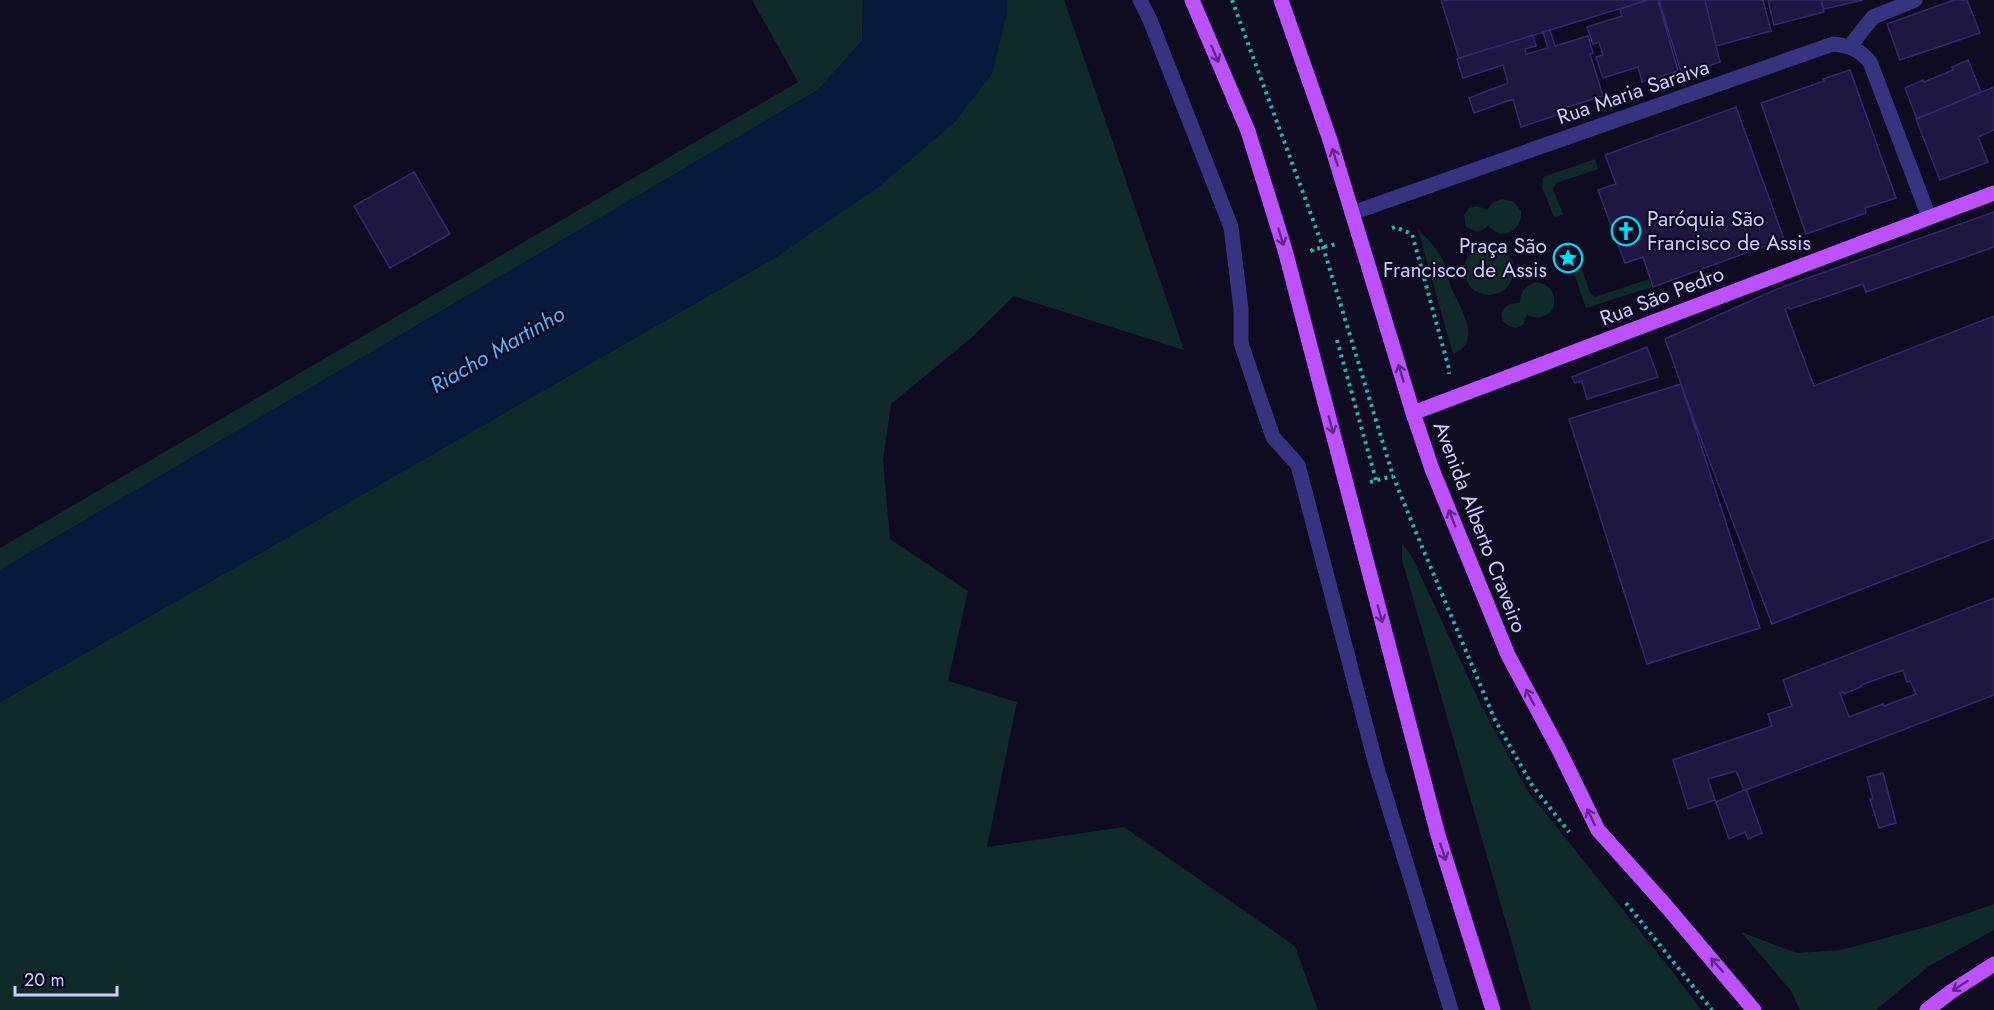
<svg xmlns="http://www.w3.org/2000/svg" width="1994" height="1010" viewBox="0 0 1994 1010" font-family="Jost,sans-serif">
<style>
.green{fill:#0e2a29}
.water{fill:#061a3e}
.building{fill:#1f1642;stroke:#35276f;stroke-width:1.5;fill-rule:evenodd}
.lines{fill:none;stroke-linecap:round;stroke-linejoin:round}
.path{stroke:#26b6ae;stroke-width:4;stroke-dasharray:3 4.5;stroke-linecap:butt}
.service{stroke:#363381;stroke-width:15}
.pedestrian{stroke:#363381;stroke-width:15}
.minor{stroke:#363381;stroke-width:15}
.primary{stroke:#be51ff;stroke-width:15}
.oneway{stroke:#5e2a84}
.labels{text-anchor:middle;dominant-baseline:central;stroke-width:4.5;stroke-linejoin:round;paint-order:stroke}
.street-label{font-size:21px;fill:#d0caff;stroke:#0f0b20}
.poi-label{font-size:21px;fill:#d0caff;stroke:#0f0b20;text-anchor:start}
.water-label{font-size:22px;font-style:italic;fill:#58b1ff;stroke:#0f0b20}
</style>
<rect width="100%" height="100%" fill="#0f0b20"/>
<path class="green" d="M752 0H863L862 41 818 90 0 570V548L798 82Z
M1007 0H1064L1184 350 1014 296 970 339 891 404 883 460 890 539 968 591 948 681 1017 702 987 847 1124 827 1295 946 1318 1010H0V702L778 256 1007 13Z
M1595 159 1598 169 1556 183 1553 189 1563 214 1556 217 1553 215 1542 187 1543 177Z
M1502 199 1514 202 1521 211C1523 231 1501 243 1488 225L1486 228 1478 232 1466 227 1464 215 1469 208 1477 206 1487 210 1492 203Z
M1418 230C1432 242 1442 254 1447 271 1449 277 1449 284 1452 289 1460 308 1484 342 1453 354Z
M1464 270a25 25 0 1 1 50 0a25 25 0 1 1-50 0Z
M1582 269 1590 293 1595 297 1649 279 1652 287 1586 308 1574 274 1576 271Z
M1536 282C1552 284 1559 298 1551 312 1543 318 1537 319 1527 315L1523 325 1516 328C1494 325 1498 301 1520 303 1520 292 1525 286 1536 282Z
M1402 543 1412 557 1481 705 1527 790 1675 975 1701 1010H1531L1402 560Z
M1994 904V930L1929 966 1876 1010H1800L1791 991 1741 932 1797 953 1841 950 1933 925Z"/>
<path class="water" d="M863 0H1007V13L992 74 954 123 881 185 778 256 0 702V570L818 90 862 41Z"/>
<path class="building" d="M1441 0H1648L1459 58Z
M1648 0H1658L1678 71 1642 82 1638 67 1603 78 1596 57 1603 55 1599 42 1593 44 1587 27 1622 16 1620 9Z
M1659 0H1705L1720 62 1682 75Z
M1705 0H1763L1771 31 1716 46Z
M1768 0H1821L1824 12 1774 25Z
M1821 0H1863L1824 9Z
M1954 0H1967L1980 33 1900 60 1887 24Z
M1550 30 1555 46 1588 36 1593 53 1590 54 1603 96 1558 110 1560 114 1521 127 1513 99 1474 113 1469 98 1508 83 1507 79 1503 65 1463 78 1457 59 1533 35 1536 46 1525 49 1526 54 1548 48 1543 32Z
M1968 60 1981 92 1917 119 1905 88 1923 80 1924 82 1953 70 1952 67Z
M1850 70 1896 198 1865 208 1866 213 1806 234 1761 103 1824 81 1823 79Z
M1994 87V130L1978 137 1988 162 1940 180 1916 119Z
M1736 107 1784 239 1653 287 1643 257 1625 263 1598 190 1616 184 1605 155Z
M414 172 450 234 390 268 354 206Z
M1994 212V247L1866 292 1863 284 1790 309 1789 307 1785 309 1814 386 1994 316V538L1772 624 1698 431 1665 339 1777 289Z
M1647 347 1658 377 1587 399 1582 381 1575 383 1572 377Z
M1681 384 1760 628 1647 664 1569 419Z
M1994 598V695L1746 790H1744L1736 771 1708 779 1715 800 1688 809 1673 760 1772 726 1768 714 1792 706 1783 680ZM1903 670 1907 682 1910 681 1916 694 1884 706 1883 704 1849 717 1840 693 1844 692V694L1861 687V685Z
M1883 773 1896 823 1879 828 1870 799H1873L1867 777Z
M1744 790 1747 791 1762 833 1748 839 1745 832 1729 839 1716 802Z"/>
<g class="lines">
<path class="path" d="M1232 0 1323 247 1393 476 1415 530 1495 720 1532 785 1569 832
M1392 228 1395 227 1412 234 1449 369V374
M1313 252 1312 250 1336 244
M1337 340 1376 480
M1370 482 1393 476
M1626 903 1712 1010"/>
<path class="service" d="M1850 46 1873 17 1915 0"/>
<path class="pedestrian" d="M1140 0 1150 20 1231 227 1241 309V343L1254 382 1273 437 1298 465 1376 765 1451 1010"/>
<path class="minor" d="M1352 213 1833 44C1850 46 1859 49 1870 62L1929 217"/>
<path class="primary" d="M1192 0 1248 131 1285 250 1438 835 1493 1010
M1281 0 1330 140 1413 413 1432 469 1508 655 1558 748 1598 830 1667 907 1754 1010
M1413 413 1994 193
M1927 1010 1952 991 1994 964"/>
</g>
<defs><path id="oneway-shaft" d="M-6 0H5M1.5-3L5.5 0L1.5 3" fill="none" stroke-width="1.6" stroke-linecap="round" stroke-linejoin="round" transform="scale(1.5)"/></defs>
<g class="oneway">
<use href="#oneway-shaft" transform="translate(1215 54) rotate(67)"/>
<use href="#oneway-shaft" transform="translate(1335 157) rotate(-107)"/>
<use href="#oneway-shaft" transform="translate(1281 237) rotate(73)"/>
<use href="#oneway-shaft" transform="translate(1401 373) rotate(-107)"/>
<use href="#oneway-shaft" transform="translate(1331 425) rotate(75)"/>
<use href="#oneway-shaft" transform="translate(1452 518) rotate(-112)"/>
<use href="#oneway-shaft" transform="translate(1380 614) rotate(75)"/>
<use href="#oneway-shaft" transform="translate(1530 697) rotate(-118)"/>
<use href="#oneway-shaft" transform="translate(1591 817) rotate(-116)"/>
<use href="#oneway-shaft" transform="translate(1443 852) rotate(72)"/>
<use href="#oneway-shaft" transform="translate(1717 965) rotate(-131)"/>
<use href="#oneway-shaft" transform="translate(1960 986) rotate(147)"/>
</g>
<defs>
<g id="church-ring" transform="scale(1.5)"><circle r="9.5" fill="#0f0b20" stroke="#00dcf5" stroke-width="1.5"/><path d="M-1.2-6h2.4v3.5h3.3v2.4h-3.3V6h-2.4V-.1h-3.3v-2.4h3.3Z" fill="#00dcf5"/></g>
<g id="sight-ring" transform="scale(1.5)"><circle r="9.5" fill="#0f0b20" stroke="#00dcf5" stroke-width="1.5"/><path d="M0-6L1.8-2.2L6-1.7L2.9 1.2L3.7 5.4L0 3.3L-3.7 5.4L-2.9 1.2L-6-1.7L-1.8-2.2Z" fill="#00dcf5"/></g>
</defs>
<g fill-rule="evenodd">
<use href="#church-ring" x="1626" y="231"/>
<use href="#sight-ring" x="1568" y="258"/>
</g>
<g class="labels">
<g class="street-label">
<text transform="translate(1633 92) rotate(-19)">Rua Maria Saraiva</text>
<text transform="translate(1662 296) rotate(-21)">Rua São Pedro</text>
<text transform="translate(1480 527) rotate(69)">Avenida Alberto Craveiro</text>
</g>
<g class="poi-label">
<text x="1647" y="219">Paróquia São<tspan x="1647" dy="24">Francisco de Assis</tspan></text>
<text x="1547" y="246" text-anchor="end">Praça São<tspan x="1547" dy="24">Francisco de Assis</tspan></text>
</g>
<g class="water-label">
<text transform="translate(497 349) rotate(-30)">Riacho Martinho</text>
</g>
</g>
<path d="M15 986v9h102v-9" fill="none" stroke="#d0caff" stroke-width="3"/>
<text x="24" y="986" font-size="18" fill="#d0caff" stroke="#0f0b20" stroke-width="4.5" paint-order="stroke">20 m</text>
</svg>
